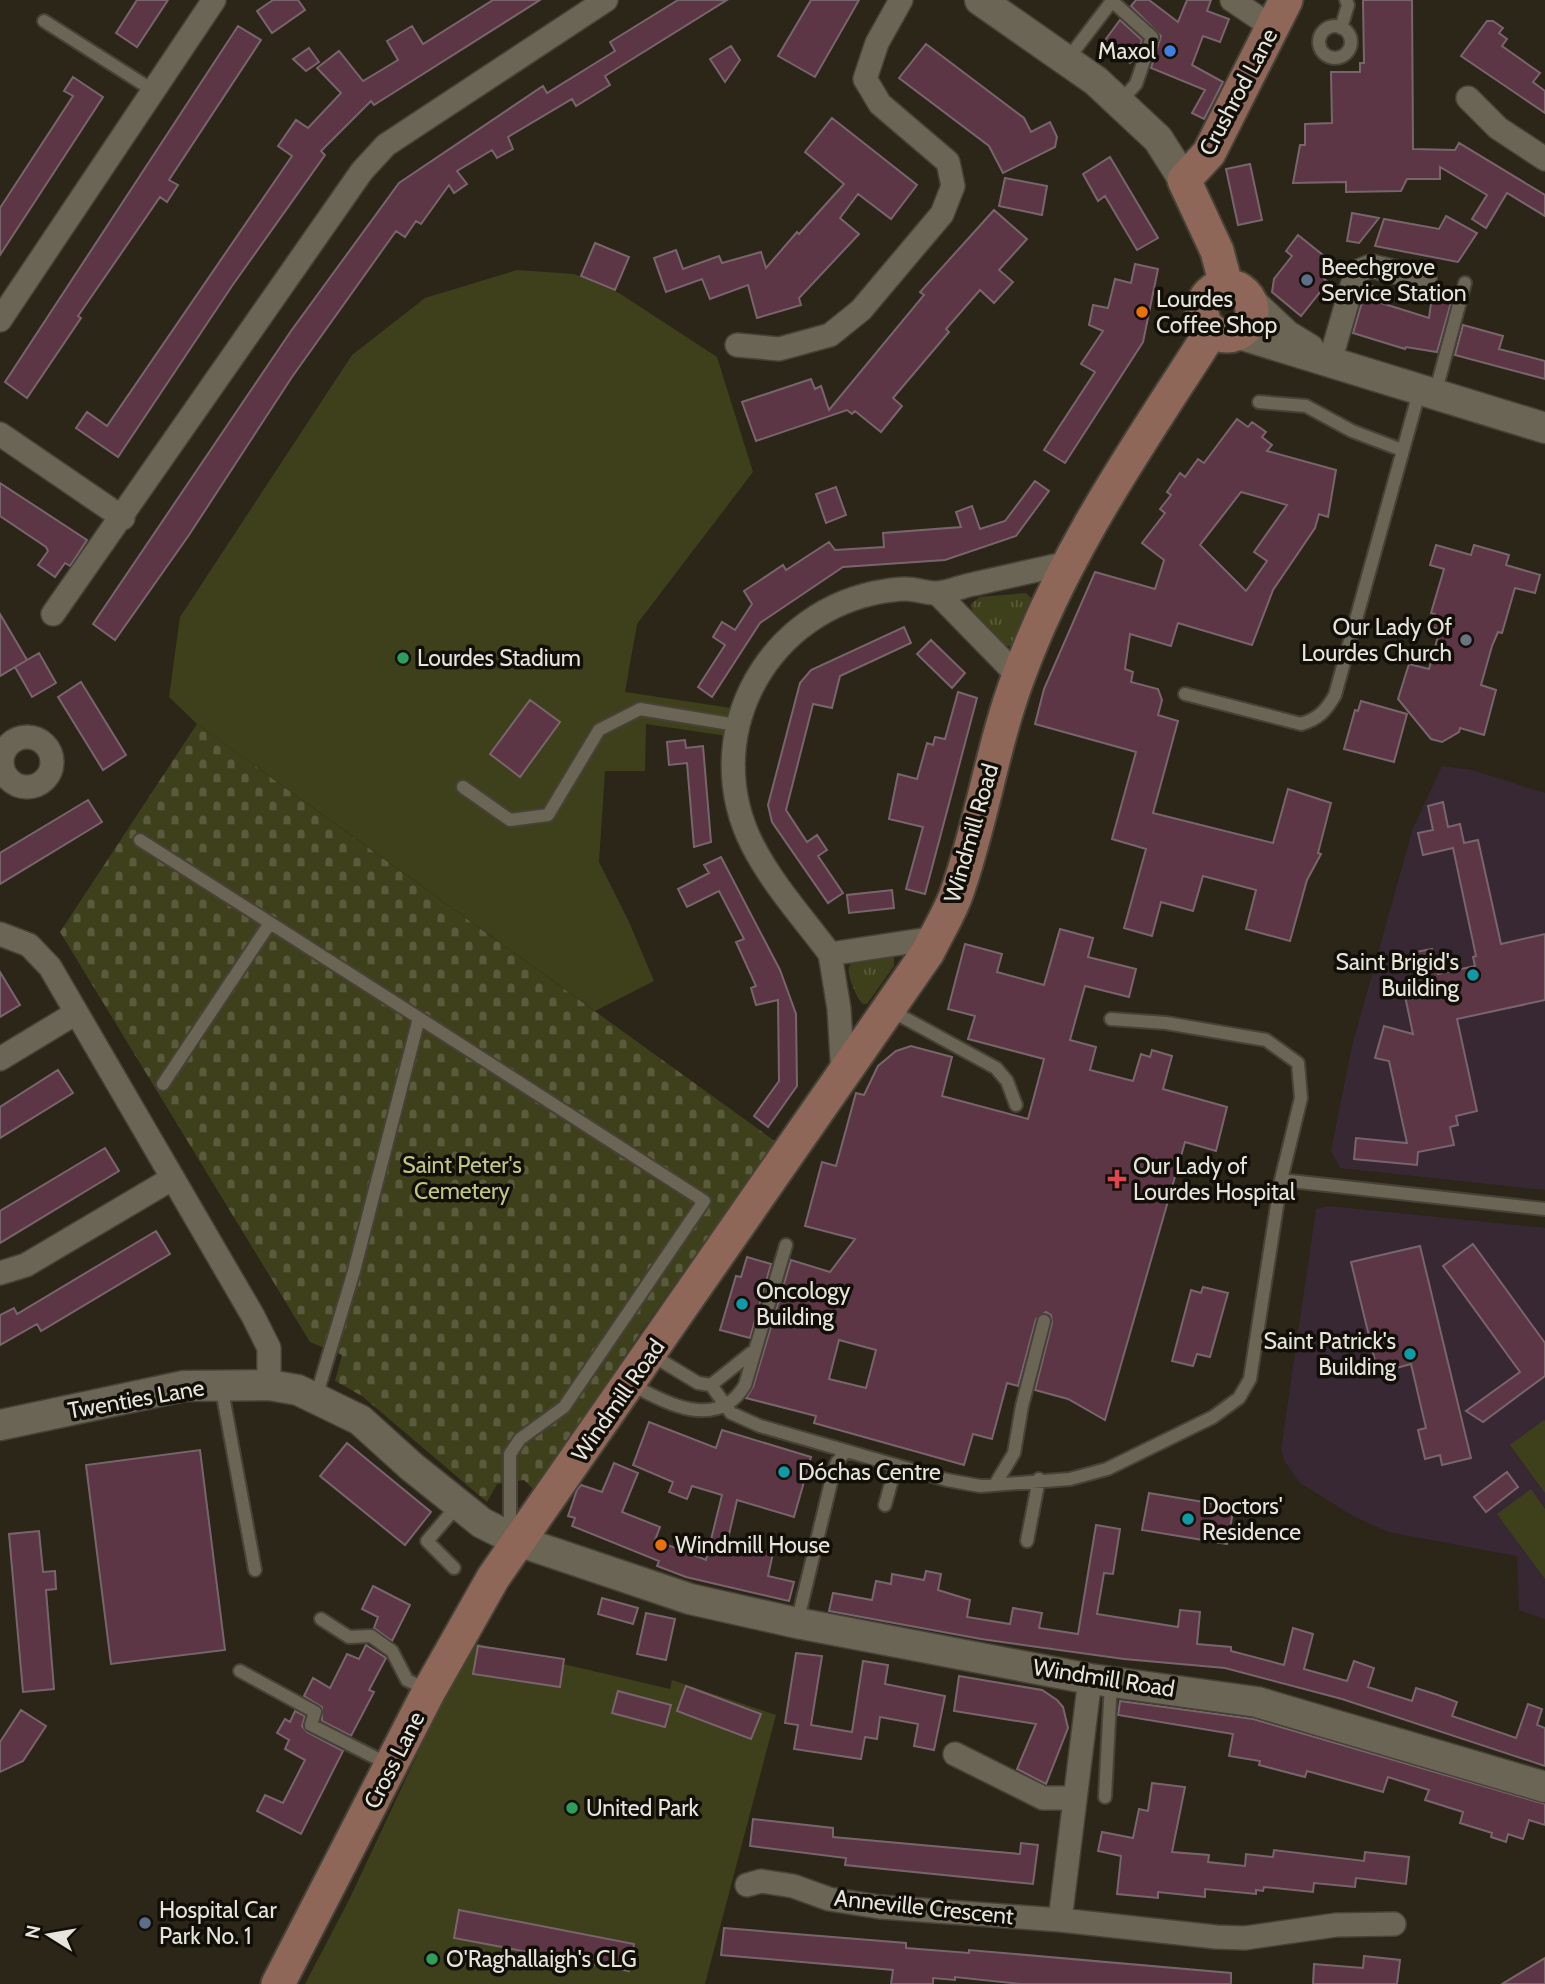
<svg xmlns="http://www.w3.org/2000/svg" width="1545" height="1984" viewBox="0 0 1545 1984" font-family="Cabin,sans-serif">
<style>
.education{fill:#382833}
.grass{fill:url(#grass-tufts)}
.cemetery{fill:url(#cemetery-stones)}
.pitch{fill:#3e401b}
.building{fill:#5c3645;stroke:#78656c;stroke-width:2;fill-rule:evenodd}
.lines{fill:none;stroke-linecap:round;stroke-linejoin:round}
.service-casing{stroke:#474237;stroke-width:16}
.minor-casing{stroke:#474237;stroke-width:26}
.tertiary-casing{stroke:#474237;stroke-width:33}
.secondary-casing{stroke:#474237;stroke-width:37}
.service{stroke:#6b6555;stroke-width:12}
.minor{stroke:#6b6555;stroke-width:23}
.tertiary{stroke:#6b6555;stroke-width:30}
.secondary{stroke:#8e6759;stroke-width:33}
.shop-dot{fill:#3f7fe0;stroke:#120f09;stroke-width:2.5}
.service-dot{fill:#5c6f8a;stroke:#120f09;stroke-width:2.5}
.food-dot{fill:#e8710a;stroke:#120f09;stroke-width:2.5}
.worship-dot{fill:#6b7280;stroke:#120f09;stroke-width:2.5}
.leisure-dot{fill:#2e9e5b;stroke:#120f09;stroke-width:2.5}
.culture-dot{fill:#0f9aa8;stroke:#120f09;stroke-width:2.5}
.health-dot{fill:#e0444e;stroke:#120f09;stroke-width:2.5}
.labels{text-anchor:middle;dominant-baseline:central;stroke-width:7;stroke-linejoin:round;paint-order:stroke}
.poi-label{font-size:23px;fill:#e7e4db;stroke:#120f09;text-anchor:start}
.street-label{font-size:23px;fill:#e7e4db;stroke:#120f09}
.park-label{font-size:23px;fill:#c2c683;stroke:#120f09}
</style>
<defs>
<pattern id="grass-tufts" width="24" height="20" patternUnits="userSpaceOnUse" patternTransform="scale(1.75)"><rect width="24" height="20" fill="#3e401b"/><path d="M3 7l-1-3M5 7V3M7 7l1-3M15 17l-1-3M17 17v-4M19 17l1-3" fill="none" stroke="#5a5b3c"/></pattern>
<pattern id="cemetery-stones" width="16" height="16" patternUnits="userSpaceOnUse" patternTransform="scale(1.75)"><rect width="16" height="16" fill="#3e401b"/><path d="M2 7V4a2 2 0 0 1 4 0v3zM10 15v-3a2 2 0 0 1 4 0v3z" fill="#5a5b3c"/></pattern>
</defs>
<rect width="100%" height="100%" fill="#2b2618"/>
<path class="education" d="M1442 766 1472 770 1545 793V1190L1340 1168 1331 1151 1352 1046 1413 828Z
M1329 1206 1545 1228V1619L1519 1610 1517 1556 1388 1532 1353 1516 1300 1483 1285 1462 1281 1450 1316 1209Z"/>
<path class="grass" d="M1026 593 1031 598 1012 646H1004L973 616 971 604 980 597Z
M890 954 894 956V966L867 1004H863C857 999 855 991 852 984 839 953 867 958 890 954Z"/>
<path class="cemetery" d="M197 724 776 1142 640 1333 535 1491 524 1480 497 1484 487 1502 362 1396 335 1381 342 1355 310 1342 60 932Z"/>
<path class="pitch" d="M517 270 574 274 619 293 717 357 753 472 637 624 625 692 731 708 727 736 646 724 645 771H605L599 862 629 922 654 981 595 1011 197 724 169 697 180 617 352 355 425 298Z
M1544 1420 1545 1421V1493L1510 1445Z
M1531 1489 1545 1509V1579L1497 1514Z
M470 1642 670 1689 672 1680 776 1715 705 1984H305L349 1900Z"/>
<path class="building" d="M137 0H168L137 47 116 33Z
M273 0H298L305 10 272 33 257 11Z
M493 0H540L374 105 371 101 321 151 325 155 232 286 118 457 76 428 87 412 107 426 292 156 278 146 296 120 308 128 341 93 317 68 339 51 363 81 398 60 387 41 412 26 423 44Z
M678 0H727L605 76 610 85 576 106 572 99 508 137 513 149 497 158 492 150 457 171 467 184 454 193 449 185 421 224 416 221 405 237 396 231 292 377 189 535 115 640 93 624 291 331 399 183 543 86 547 93 615 51 610 42Z
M811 0H859L815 77 778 56Z
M1136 0H1149L1178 22 1187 0H1211L1207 11 1229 19 1220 42 1203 36 1192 65 1223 82 1204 119 1192 113 1205 90 1151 68 1161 36 1131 6Z
M1363 0H1412L1413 149 1455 150 1459 143 1545 195V216L1507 193 1486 228 1472 219 1487 195 1440 167V179H1407L1401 191 1346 192V182L1293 183 1300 145H1305V124L1332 123 1331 72H1360V63H1364Z
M1120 20 1142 40 1136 57 1130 63 1103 43Z
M1487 21H1493L1503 28 1499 33 1507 39 1502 46 1540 73 1533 82 1545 91V113L1461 56Z
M238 26 261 40 169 180 178 185 167 202 160 197 78 316 81 318 27 398 5 382Z
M926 44 1024 118 1031 132 1050 122 1057 137 1055 147 1003 173 989 146 899 78Z
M731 46 740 60 725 82 710 59Z
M309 48 319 62 306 71 293 59Z
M73 77 103 97 0 255V208L73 96 64 91Z
M832 118 917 185 891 219 858 194 840 218 859 234 799 298 801 305 757 318 748 285 710 299 702 279 666 292 654 258 676 250 683 269 719 256 722 263 761 252 766 268 797 232 799 234 844 184 805 152Z
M1110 157 1158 238 1137 250 1105 196 1098 201 1083 174Z
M1250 164 1262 220 1238 225 1226 169Z
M1005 178 1047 186 1042 215 999 206Z
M994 210 1027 239 999 270 1013 282 994 303 980 290 946 329 949 332 893 398 902 406 881 432 855 411 852 414 847 410 756 441 742 402 811 379 815 389 821 386 829 410 924 295 920 292Z
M1352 213 1379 218 1359 243 1347 241Z
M1446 216 1477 233 1458 262 1375 246 1384 219 1439 229Z
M1298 235 1333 263 1322 277 1328 282 1301 316 1272 292 1274 279 1292 256 1286 251Z
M595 243 629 257 615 290 581 276Z
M1135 264 1158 269 1143 342 1065 463 1044 450 1095 372 1081 364 1103 331 1089 325 1093 305 1108 308 1115 279 1131 283Z
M1367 285 1379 288 1375 301 1429 318 1432 296 1452 299 1437 352 1406 347 1405 349 1353 333Z
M1463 325 1503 336 1499 349 1545 361V379L1455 355Z
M1237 419 1248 427 1252 422 1266 432 1262 437 1272 445 1267 451 1336 470 1328 517 1319 514 1315 528 1273 590 1252 645 1178 623 1171 646 1130 634 1125 669 1133 672 1131 682 1158 689 1162 700 1158 715 1178 721 1153 813 1273 843 1288 789 1331 803 1318 853 1321 854 1307 880 1290 941 1246 929 1256 890 1203 876 1193 911 1161 902 1152 936 1124 928 1146 849 1112 839 1136 752 1035 724 1044 689 1095 572 1155 589 1164 560 1142 543 1165 513 1160 509 1171 495 1167 492 1180 473 1185 477 1198 459 1204 463ZM1241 492 1287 505 1254 552 1267 561 1246 591 1200 545Z
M1035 481 1049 491 1016 536 945 560 843 567 760 623 712 697 698 687 725 645 713 637 722 622 735 630 752 604 744 591 783 565 786 570 829 542 835 550 884 547 883 533 961 527 956 512 972 506 980 529 1005 521Z
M0 483 87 540 70 566 65 563 55 577 38 565 48 551 46 547 0 516Z
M836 487 846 515 826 523 816 494Z
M1436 545 1471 555 1474 545 1509 555 1506 565 1540 575 1535 593 1515 588 1502 633 1498 632 1492 646 1481 685 1496 690 1484 735 1460 728 1459 732 1442 742 1431 739 1398 699 1409 664 1429 669 1440 629 1431 627 1435 614 1431 613 1444 569 1430 565Z
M0 614 27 660 0 676Z
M904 627 911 643 840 676 832 708 813 704 809 720 786 810 807 842 817 835 827 850 818 856 843 893 828 903 772 822 768 805 800 683 811 670Z
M931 640 965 673 952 688 917 654Z
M39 653 56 683 32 697 15 667Z
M81 682 126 755 103 770 58 697Z
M958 692 977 698 925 894 906 889 923 827 889 819 898 774 917 779 927 743 933 745 935 737 945 739Z
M530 700 560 722 520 777 490 754Z
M1361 701 1407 714 1394 762 1344 749 1355 710 1358 711Z
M685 740 686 748 703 746 711 842 694 847 687 763 669 765 667 742Z
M88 800 102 822 0 884V853Z
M1443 802 1448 827 1460 824 1464 843 1478 840 1501 944 1545 934V1000L1457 1019 1477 1111 1456 1116 1458 1125 1450 1127 1454 1145 1418 1152 1417 1165 1354 1159 1356 1138 1407 1143 1389 1061 1375 1058 1384 1026 1413 1034 1402 982 1423 978 1416 952 1432 949 1438 974 1475 966 1473 957 1476 956 1453 848 1423 855 1418 833 1433 830 1428 806Z
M721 857 780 970 796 1014 797 1086 768 1127 754 1116 779 1081 778 1000 756 1005 751 988 756 986 736 942 744 939 719 891 687 907 678 889 709 873 704 865Z
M892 890 894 908 849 913 847 895Z
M1060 929 1093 938 1088 957 1136 969 1129 997 1085 986 1070 1040 1096 1047 1090 1070 1133 1081 1141 1054 1150 1057 1152 1050 1172 1056 1163 1089 1227 1107 1216 1151 1185 1142 1105 1420 1068 1399 1035 1390 1052 1323 1051 1315 1046 1312 1036 1319 1018 1386 1007 1383 992 1439 973 1434 964 1465 814 1423 816 1416 746 1398 753 1387 791 1260 830 1272 855 1239 805 1226 822 1162 836 1166 856 1093 864 1095 878 1066 896 1051 911 1046 952 1057 942 1096 1028 1119 1044 1059 968 1039 975 1016 948 1009 965 944 1002 954 997 972 1044 985ZM839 1340 876 1350 866 1388 829 1379Z
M0 972 20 1005 0 1017Z
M58 1070 73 1093 0 1138V1107Z
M105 1148 119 1171 0 1243V1211Z
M156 1231 170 1254 41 1331 37 1324 0 1345V1315L14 1308 17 1314Z
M1473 1244 1545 1343V1376L1483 1422 1466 1411 1520 1372 1443 1266Z
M1420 1246 1471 1458 1442 1465 1440 1455 1425 1459 1418 1430 1426 1428 1411 1364 1378 1373 1351 1262Z
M747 1257 771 1264 750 1338 720 1330 736 1276 741 1277Z
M1203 1287 1228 1293 1210 1357 1197 1354 1193 1366 1172 1361 1191 1290 1201 1293Z
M649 1422 716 1448 722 1430 811 1457 794 1517 737 1500 727 1543 773 1553 768 1576 794 1582 789 1601 686 1577 657 1566 659 1561 572 1526 575 1518 568 1516 577 1490 581 1485 602 1492 614 1463 638 1473 622 1512 660 1527 655 1540 706 1560 722 1495 692 1486 687 1499 669 1492 673 1482 633 1465Z
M347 1443 431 1512 405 1545 320 1476Z
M200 1450 225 1650 111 1664 86 1465Z
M1507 1472 1518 1487 1486 1512 1474 1497Z
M1149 1493 1234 1507 1227 1544 1142 1530Z
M1096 1525 1120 1529 1113 1574 1104 1573 1097 1614 1178 1627 1180 1610 1200 1612 1197 1644 1231 1647V1651L1284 1665 1293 1628 1313 1634 1304 1669 1347 1681 1354 1661 1374 1668 1368 1687 1412 1701 1416 1688 1438 1695 1457 1702 1452 1716 1516 1738 1528 1704 1542 1709 1537 1725 1545 1728V1766L1342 1699 1225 1668 1124 1659 981 1639 829 1611 833 1593 872 1600 876 1581 891 1584 892 1574 924 1580 926 1571 941 1574 938 1590 970 1600 967 1617 1010 1624 1013 1608 1042 1613 1039 1628 1078 1634Z
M39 1531 43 1572 55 1571 56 1589 46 1590 54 1689 23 1692 9 1534Z
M373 1586 410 1605 392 1641 374 1628 378 1617 362 1609Z
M602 1598 638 1608 633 1624 598 1614Z
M646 1613 675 1619 666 1660 637 1654Z
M366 1645 386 1658 369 1690 374 1692 351 1736 322 1721V1707L304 1696 313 1678 330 1688 347 1654 359 1659Z
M478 1646 564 1659 560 1687 473 1674Z
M796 1653 822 1656 811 1725 852 1732 863 1661 888 1665 885 1684 945 1696 934 1750 914 1746 918 1724 880 1717 877 1739 865 1737 861 1759 794 1749 798 1725 785 1723Z
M959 1676 1042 1690 1057 1700 1063 1707 1068 1728 1046 1784 1017 1769 1036 1724 954 1711Z
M686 1686 761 1714 751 1739 677 1711Z
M618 1691 671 1705 665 1727 612 1713Z
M1120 1701 1253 1719 1545 1804V1825L1529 1820 1523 1839 1508 1834 1506 1842 1491 1837 1492 1833 1460 1823 1463 1812 1425 1800 1429 1790 1388 1777 1383 1792 1307 1771 1305 1777 1259 1765 1260 1761 1229 1756 1233 1734 1118 1715Z
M21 1710 46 1726 23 1761 0 1772V1742Z
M295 1711 305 1716 302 1726 307 1732 343 1751 301 1834 257 1811 265 1795 283 1803 305 1760 285 1749 289 1740 277 1733 285 1719 290 1722Z
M1152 1783 1185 1787 1172 1852 1209 1855 1208 1862 1245 1866 1246 1854 1273 1857 1274 1850 1364 1861 1365 1852 1409 1857 1406 1884 1356 1878 1355 1887 1314 1883 1313 1892 1264 1887 1263 1891 1256 1890V1894L1205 1889V1897L1158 1892V1898L1117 1894 1121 1856 1098 1851 1102 1832 1133 1838 1139 1809 1148 1811Z
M753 1819 833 1828V1837L1020 1854 1021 1843 1038 1845 1033 1884 845 1865 846 1858 750 1846Z
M459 1910 634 1944 629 1971 454 1938Z
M724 1928 906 1943V1948L969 1953V1950L1231 1973V1984H1021L955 1977V1980L933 1978V1984H891L893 1970 721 1955Z
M1364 1956 1400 1960 1397 1984H1313L1314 1964 1363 1968Z
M1545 1958V1984H1502Z"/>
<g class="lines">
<g class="service-casing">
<path id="service" d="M44 21 154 91
M1319 42a16 16 0 1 1 32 0a16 16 0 1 1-32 0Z
M1341 28 1348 5 1346 0
M1067 60 1112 1 1152 37 1136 84 1120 102
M1435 394 1465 283
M1259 402 1306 406 1352 431 1402 450
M1185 694 1301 724C1318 719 1326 711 1335 695L1420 389
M463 787 510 820 548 815 599 730 640 709 736 725
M140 840 419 1018
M890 1010 996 1068 1007 1081 1016 1105
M1111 1019 1166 1023 1266 1040 1298 1063 1301 1098 1281 1180
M163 1084 270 923
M650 1354 698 1383 711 1385 751 1353
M631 1384C666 1404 718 1431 745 1385L786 1245
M221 1385 255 1570
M711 1385 731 1413 760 1426 947 1480 980 1486 1070 1479 1107 1469 1213 1417 1239 1398 1250 1379 1281 1180 1545 1209
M316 1397 354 1271 419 1018 704 1201 564 1407 520 1439 510 1454V1535
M996 1483 1014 1453 1022 1406 1044 1321
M885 1505 896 1465
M1027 1541 1039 1479
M454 1568 427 1541 458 1505
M321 1619 349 1637 371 1636 392 1651 407 1680 429 1691
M797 1623 833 1474 837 1462 846 1451
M240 1671 315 1712 311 1725 390 1765
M1105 1797 1111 1682"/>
</g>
<g class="minor-casing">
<path id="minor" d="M1232 0 1272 27
M1468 98 1498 128 1545 159
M0 320 214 0
M737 345 779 349 830 335 861 310 942 214 953 186 948 162 880 104 865 79 877 43 901 0
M1330 361 1356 272 1371 266 1425 279
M0 434 123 518
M937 593 1018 676
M53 614 362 171 386 145 606 0
M2 762a25 25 0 1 1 50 0a25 25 0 1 1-50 0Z
M0 934 29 945 50 967 253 1316 269 1348V1385
M935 938 830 954C804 919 773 885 753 846 699 741 761 618 874 593 884 591 896 589 906 589 917 589 927 594 938 593 950 592 962 586 974 584 1005 577 1036 570 1068 563
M830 954 839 1009 843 1075
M0 1059 76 1013
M0 1273 26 1265 173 1178
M955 1754 1043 1798H1075
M747 1885 761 1881 793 1886 829 1899 880 1907 1060 1920 1216 1937 1245 1938 1336 1925 1394 1924
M1060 1920 1090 1679"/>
</g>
<g class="tertiary-casing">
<path id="tertiary" d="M980 0 1096 81 1158 139 1184 180
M1250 301 1286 335 1309 349
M1239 334 1545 428
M0 1425 184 1386 269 1385 298 1390 360 1420 412 1467 482 1523 518 1541 690 1599 797 1623 1090 1679 1257 1702 1545 1787"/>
</g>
<g class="secondary-casing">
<path id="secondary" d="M1226 285 1217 251 1184 180 1209 153 1286 0
M1202 311a25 25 0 1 1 50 0a25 25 0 1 1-50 0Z
M278 1984 429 1691 493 1578 928 952C937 933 949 914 956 895 982 823 992 746 1019 675 1065 549 1140 443 1211 332"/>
</g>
<use href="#service" class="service"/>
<use href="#minor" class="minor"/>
<use href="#tertiary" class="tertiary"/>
<use href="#secondary" class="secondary"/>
</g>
<circle class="shop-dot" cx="1170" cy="51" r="7"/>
<g class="service-dot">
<circle cx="1307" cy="280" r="7"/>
<circle cx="145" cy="1923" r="7"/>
</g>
<g class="food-dot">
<circle cx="1142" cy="312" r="7"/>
<circle cx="661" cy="1545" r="7"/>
</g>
<circle class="worship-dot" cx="1466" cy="640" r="7"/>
<g class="leisure-dot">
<circle cx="403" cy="658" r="7"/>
<circle cx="572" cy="1808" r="7"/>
<circle cx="432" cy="1959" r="7"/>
</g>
<g class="culture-dot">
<circle cx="1473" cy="975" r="7"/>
<circle cx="742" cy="1304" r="7"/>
<circle cx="1410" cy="1354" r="7"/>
<circle cx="784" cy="1472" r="7"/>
<circle cx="1188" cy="1519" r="7"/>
</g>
<path class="health-dot" d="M1113.5 1168.5h7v7h7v7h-7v7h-7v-7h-7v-7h7z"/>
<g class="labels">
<g class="poi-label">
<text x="1156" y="51" text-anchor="end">Maxol</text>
<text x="1321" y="267">Beechgrove<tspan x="1321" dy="26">Service Station</tspan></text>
<text x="1156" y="299">Lourdes<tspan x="1156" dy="26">Coffee Shop</tspan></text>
<text x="1452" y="627" text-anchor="end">Our Lady Of<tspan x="1452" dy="26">Lourdes Church</tspan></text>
<text x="417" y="658">Lourdes Stadium</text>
<text x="1459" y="962" text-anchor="end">Saint Brigid's<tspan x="1459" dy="26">Building</tspan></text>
<text x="1133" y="1166">Our Lady of<tspan x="1133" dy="26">Lourdes Hospital</tspan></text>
<text x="756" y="1291">Oncology<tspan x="756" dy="26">Building</tspan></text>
<text x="1396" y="1341" text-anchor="end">Saint Patrick's<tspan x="1396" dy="26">Building</tspan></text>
<text x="798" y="1472">Dóchas Centre</text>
<text x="1202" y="1506">Doctors'<tspan x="1202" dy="26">Residence</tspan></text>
<text x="675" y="1545">Windmill House</text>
<text x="586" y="1808">United Park</text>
<text x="159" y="1910">Hospital Car<tspan x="159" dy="26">Park No. 1</tspan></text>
<text x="446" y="1959">O'Raghallaigh's CLG</text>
</g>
<g class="street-label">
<text transform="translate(1238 92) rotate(-62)">Crushrod Lane</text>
<text transform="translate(971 833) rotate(-74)">Windmill Road</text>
<text transform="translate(136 1399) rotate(-10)">Twenties Lane</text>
<text transform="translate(618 1400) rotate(-55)">Windmill Road</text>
<text transform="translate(1104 1678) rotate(9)">Windmill Road</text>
<text transform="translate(394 1760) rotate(-63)">Cross Lane</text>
<text transform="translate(924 1907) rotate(6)">Anneville Crescent</text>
</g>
<g class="park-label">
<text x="462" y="1165">Saint Peter's<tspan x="462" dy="26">Cemetery</tspan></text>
</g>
</g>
<g transform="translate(49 1935) rotate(281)" stroke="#120f09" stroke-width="5" paint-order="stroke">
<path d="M0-5L12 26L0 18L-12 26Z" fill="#e7e4db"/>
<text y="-10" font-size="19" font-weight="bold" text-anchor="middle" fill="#e7e4db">N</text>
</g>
</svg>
